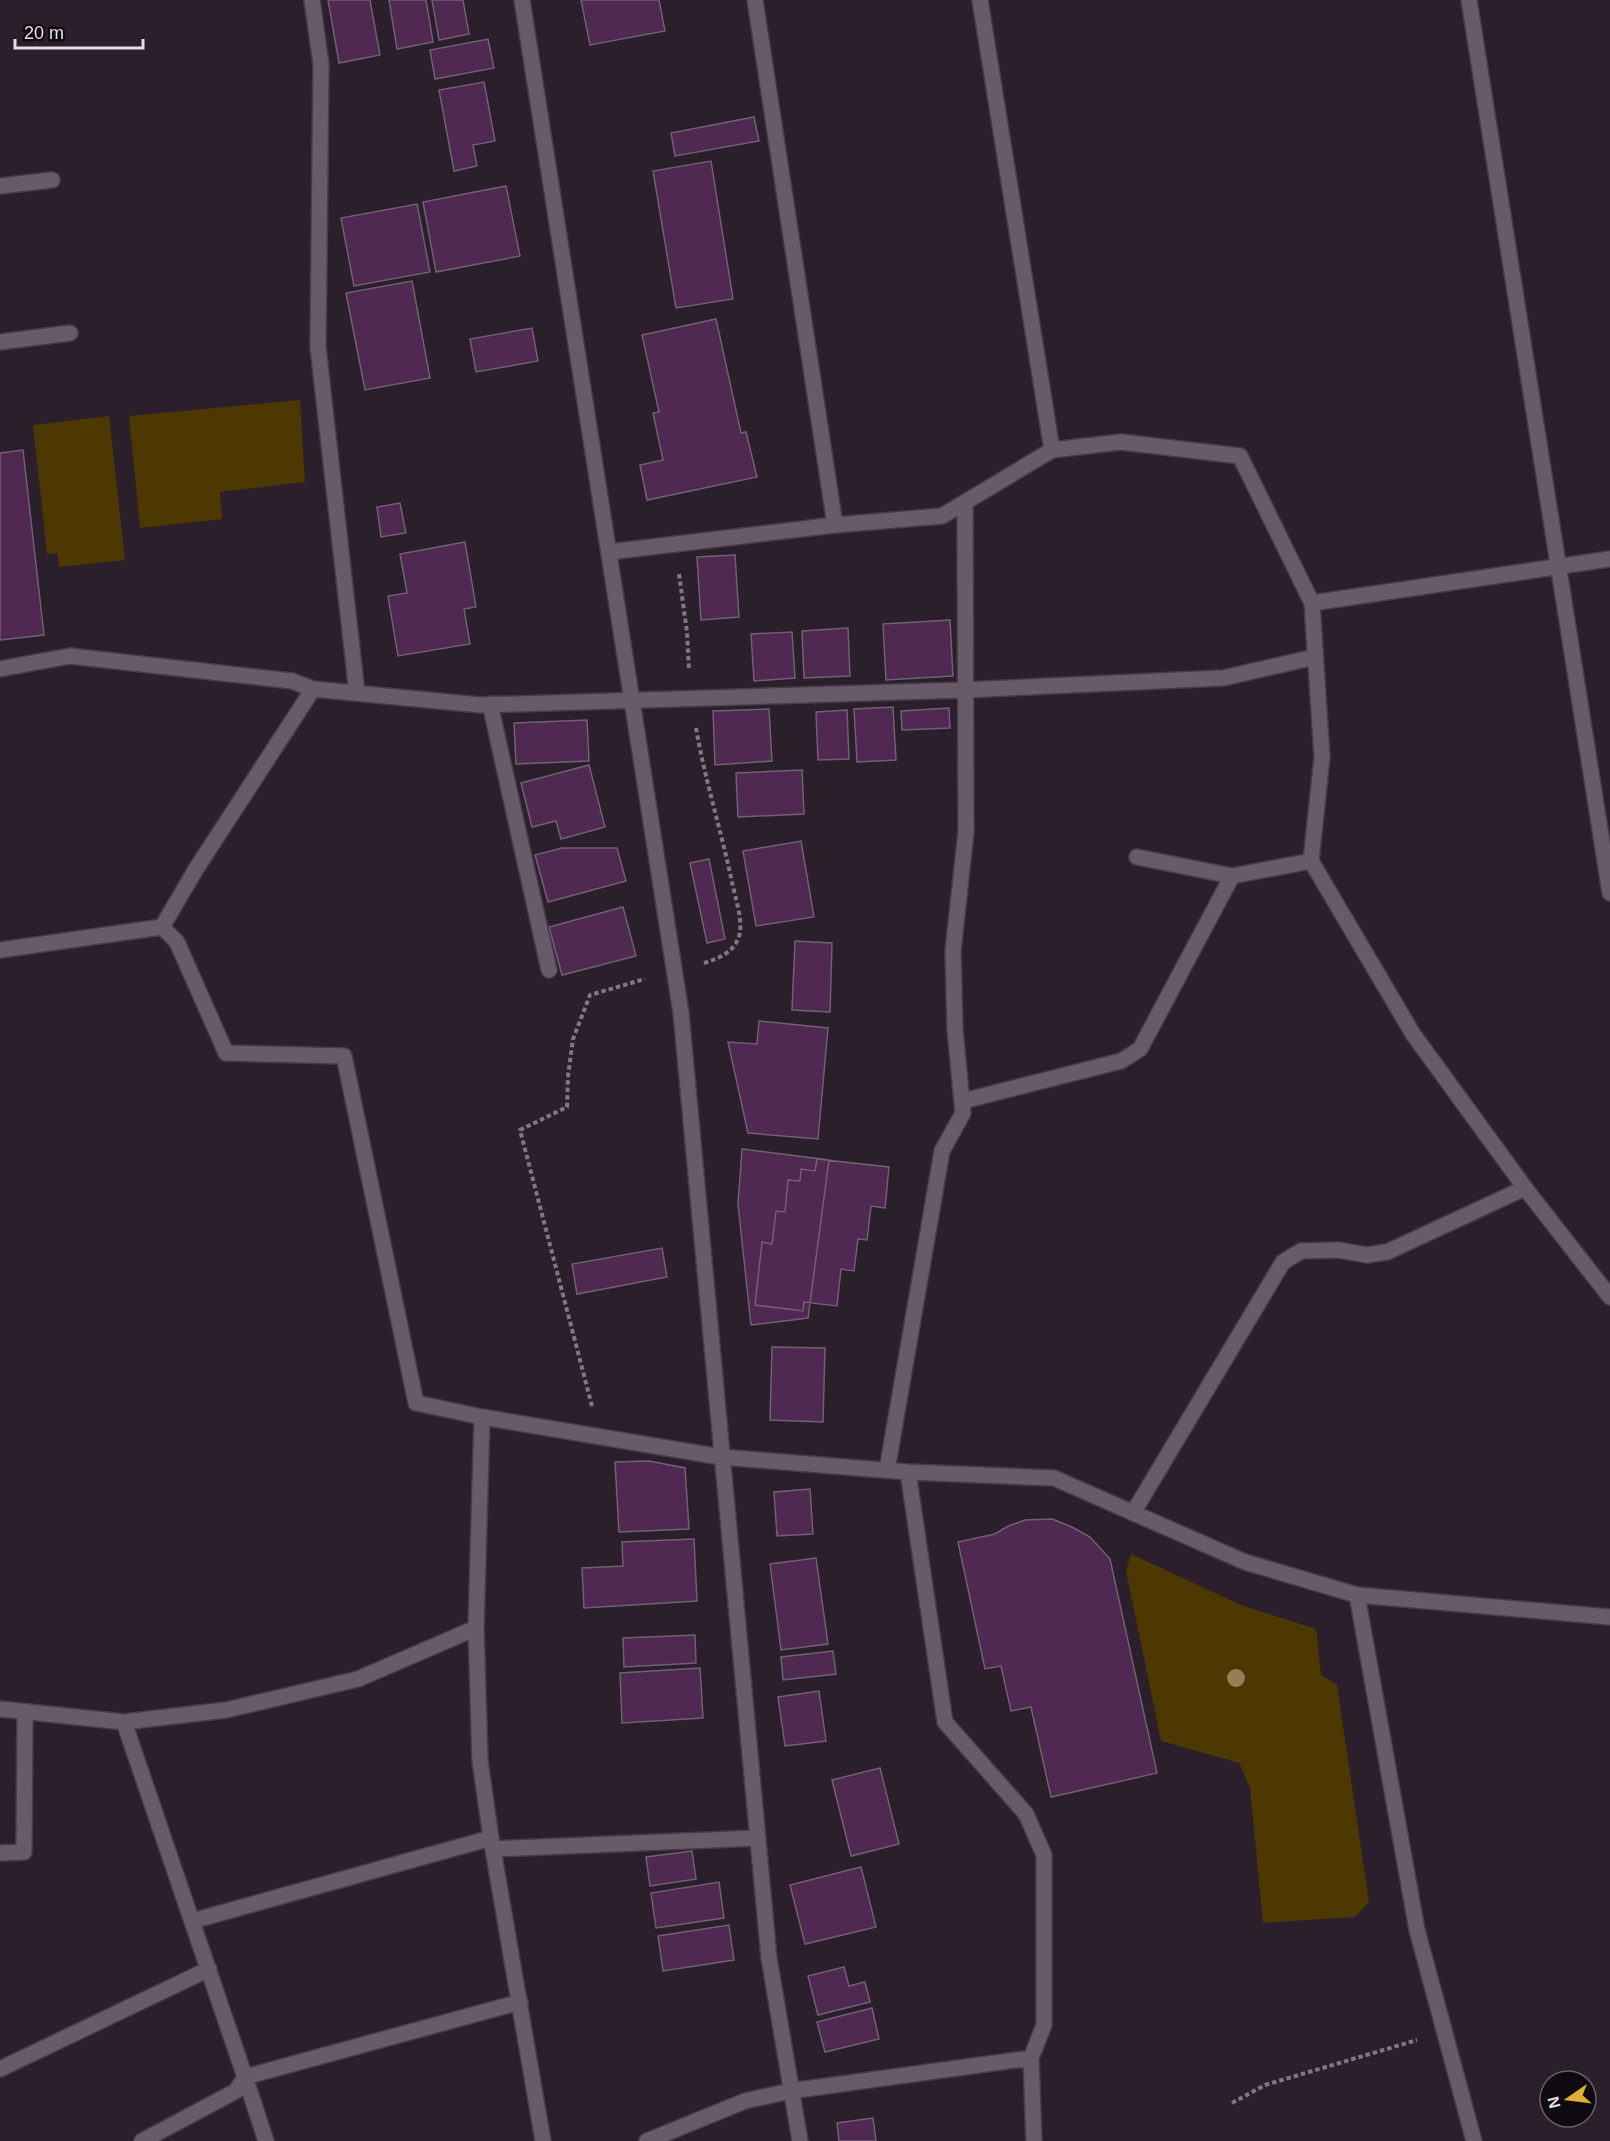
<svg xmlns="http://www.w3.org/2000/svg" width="1610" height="2141" viewBox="0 0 1610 2141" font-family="Helvetica,sans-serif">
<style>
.green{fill:#4c3800}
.building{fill:#4f2952;stroke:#706171;stroke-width:1.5}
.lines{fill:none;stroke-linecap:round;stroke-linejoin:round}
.service-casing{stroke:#463b46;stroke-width:18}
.minor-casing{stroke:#463b46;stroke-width:18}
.tertiary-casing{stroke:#463b46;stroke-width:18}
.path{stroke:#817782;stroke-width:4;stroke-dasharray:4.5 3;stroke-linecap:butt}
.service{stroke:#695a69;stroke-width:15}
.minor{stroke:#695a69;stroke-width:15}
.tertiary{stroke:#695a69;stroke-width:15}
.tree{fill:#987e55}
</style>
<rect width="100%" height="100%" fill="#2b1f2c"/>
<path class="green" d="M300 400 305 482 220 492 222 519 140 528 129 416Z
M109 416 125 560 59 567 57 553 47 554 33 425Z
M1131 1554 1241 1605 1316 1629 1321 1675 1337 1685 1369 1902 1355 1917 1263 1923 1250 1788 1239 1763 1161 1741 1126 1571Z"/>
<path class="building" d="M328 0H370L380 55 339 63Z
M389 0H426L433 42 397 49Z
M432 0H463L469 34 439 40Z
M581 0H659L665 31 590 45Z
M488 39 494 68 435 79 430 50Z
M484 82 495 141 473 145 477 166 454 171 439 90Z
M754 117 759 141 675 156 671 133Z
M711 161 733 299 676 308 653 171Z
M506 186 520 256 436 272 423 202Z
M417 204 430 272 354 286 341 218Z
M412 281 430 378 365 390 346 293Z
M716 319 741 433 746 432 757 477 647 500 640 465 663 460 653 413 659 412 642 335Z
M532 328 538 361 476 372 470 339Z
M23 450 44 635 0 640V453Z
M400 503 406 533 381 537 377 507Z
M465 542 476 607 464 609 470 644 398 656 388 596 407 593 400 554Z
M735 555 739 617 701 620 697 557Z
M950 620 953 676 886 680 883 624Z
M848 628 850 676 804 678 802 631Z
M792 632 795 678 754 681 751 634Z
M893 707 896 760 857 762 854 709Z
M949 708 950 728 902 730 901 711Z
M769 709 772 761 715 765 713 711Z
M847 710 849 759 818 760 816 712Z
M587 720 589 761 516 764 514 723Z
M589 765 605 827 561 839 556 821 532 827 521 783Z
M802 770 804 814 738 817 736 773Z
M801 841 814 917 756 926 743 851Z
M562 848H617L626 881 548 902 535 855Z
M709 859 725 939 707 943 690 863Z
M623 907 636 956 562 975 549 927Z
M795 941 832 943 830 1012 792 1010Z
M759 1021 828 1028 818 1139 748 1133 728 1042 757 1044Z
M742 1149 829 1160 808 1318 751 1325 738 1204Z
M817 1159 889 1167 885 1208 871 1206 867 1240 858 1239 854 1271 841 1269 837 1306 804 1302 803 1311 755 1305 762 1242 772 1244 776 1211 785 1212 788 1180 800 1181 801 1169 815 1171Z
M662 1248 667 1277 577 1294 572 1264Z
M772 1347 825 1348 823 1422 770 1420Z
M649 1461 685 1468 689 1529 619 1532 615 1462Z
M810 1489 813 1534 777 1536 774 1492Z
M1052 1519 1072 1527 1090 1537 1110 1559 1157 1773 1051 1797 1031 1707 1011 1711 1001 1666 985 1669 958 1542 995 1534 1008 1526 1025 1520Z
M694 1539 697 1601 584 1608 582 1568 623 1566 622 1542Z
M816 1558 828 1644 781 1650 770 1564Z
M695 1635 696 1663 624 1667 623 1638Z
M833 1651 836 1674 783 1680 781 1657Z
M700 1668 703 1718 622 1723 620 1673Z
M819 1691 826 1741 785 1746 778 1697Z
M880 1768 899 1844 851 1856 832 1780Z
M692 1851 696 1879 650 1886 646 1857Z
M861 1867 876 1927 805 1944 790 1885Z
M719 1882 724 1918 656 1928 651 1893Z
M729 1925 734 1960 663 1971 658 1936Z
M844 1967 849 1986 865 1982 870 2002 818 2015 808 1976Z
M872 2008 879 2039 825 2052 817 2022Z
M873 2118 876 2141H839L837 2123Z"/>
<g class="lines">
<g class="service-casing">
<path id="service" d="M0 186 52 180
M0 342 70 333
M0 669 70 656 292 681 313 689
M490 704 549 970
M1137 857 1232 876
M963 1101 1121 1061 1140 1049 1232 876 1311 861
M482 1417 476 1628 480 1761 491 1838 543 2141
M721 1457 482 1417 416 1403 344 1056 226 1053 177 942 162 927 196 869 313 689 480 705 964 690 1223 678 1315 657
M1133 1513 1283 1262 1301 1251 1338 1250 1367 1255 1387 1252 1525 1188
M0 1709 124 1722 226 1710 358 1679 476 1628
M124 1722 245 2077 520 2002
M493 1849 758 1838
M0 1853 24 1852 25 1712
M192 1921 491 1838
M0 2069 209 1969
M142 2141 236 2091 245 2077 266 2141"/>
</g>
<g class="minor-casing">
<path id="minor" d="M312 0 321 64 318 347 357 693
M755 0 835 525
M980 0 1052 450
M1469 0 1610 893
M609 552 835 525 942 516 1052 450 1121 442 1240 456 1312 603 1322 757 1311 861 1413 1034 1525 1188 1610 1297
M1312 603 1610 559
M0 950 162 927
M721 1457 908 1472 1054 1478 1245 1562 1357 1595 1610 1617
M887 1470 942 1151 963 1113 955 1030 953 951 966 832 965 502
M908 1472 945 1722 1026 1814 1044 1855V2025L1031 2058 1034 2141
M1357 1595 1417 1930 1474 2141
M647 2141 745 2101 790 2091 1031 2058"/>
</g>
<g class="tertiary-casing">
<path id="tertiary" d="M522 0 681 1013 769 1958 800 2141"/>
</g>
<path class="path" d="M679 574 687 632 689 670
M696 728C705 780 721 830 732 882 735 897 742 916 740 932 737 951 720 958 704 963
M592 1406 520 1130 567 1107 568 1076 573 1039 590 995 645 979
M1232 2103 1265 2085 1417 2040"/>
<use href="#service" class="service"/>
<use href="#minor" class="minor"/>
<use href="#tertiary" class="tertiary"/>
</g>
<circle class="tree" cx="1236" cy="1678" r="9"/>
<g transform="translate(1568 2099) rotate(256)"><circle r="28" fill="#100b11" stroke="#655f66" stroke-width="1.5"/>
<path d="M0-4.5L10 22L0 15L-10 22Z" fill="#dfb034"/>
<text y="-9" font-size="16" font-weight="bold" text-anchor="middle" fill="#e5dce5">N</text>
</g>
<path d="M15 39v9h128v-9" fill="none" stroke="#e5dce5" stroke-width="3"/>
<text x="24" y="39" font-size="18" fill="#e5dce5" stroke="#100b11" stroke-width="4.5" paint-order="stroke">20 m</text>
</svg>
